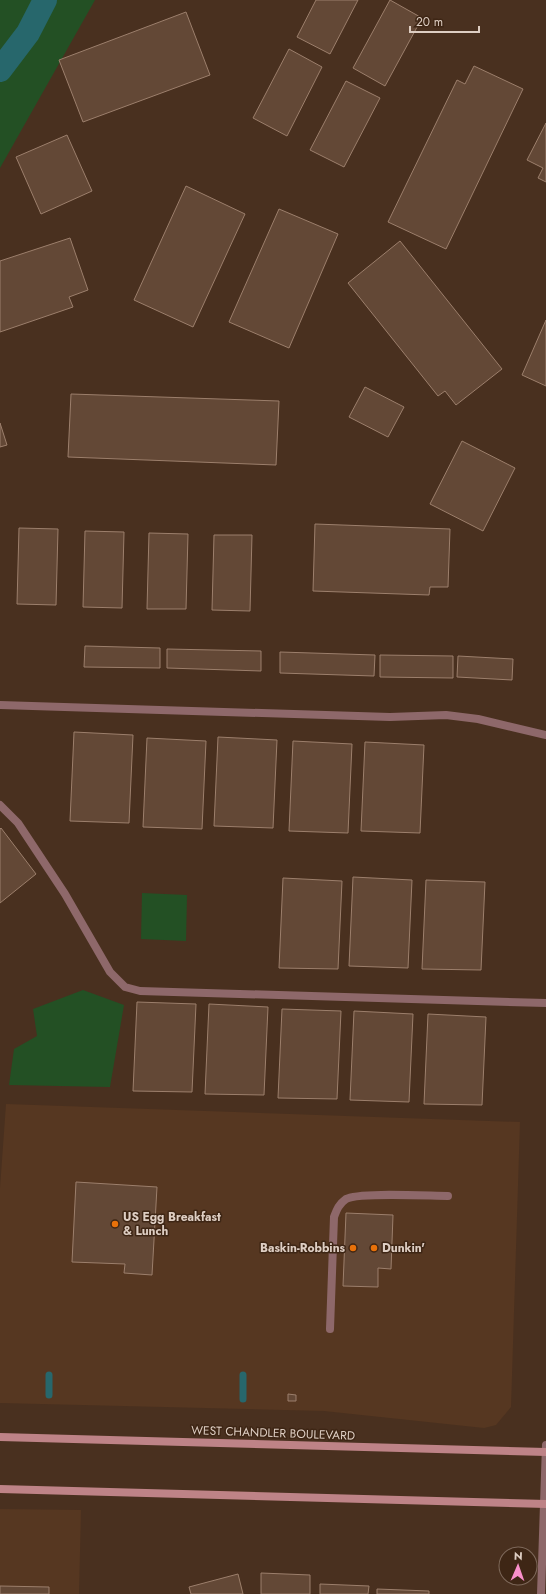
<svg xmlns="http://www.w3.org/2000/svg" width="546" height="1594" viewBox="0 0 546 1594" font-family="Jost,sans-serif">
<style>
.built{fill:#563721}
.green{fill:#235024}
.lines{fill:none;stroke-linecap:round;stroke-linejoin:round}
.stream{stroke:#27676c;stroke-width:7}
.canal{stroke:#27676c;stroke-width:24}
.building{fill:#634836;stroke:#9c7f6c}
.service{stroke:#8e686a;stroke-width:8}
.tertiary{stroke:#8e686a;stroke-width:8}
.secondary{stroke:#be8387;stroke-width:8}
.food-dot{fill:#e8710a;stroke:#3e2615;stroke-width:1.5}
.labels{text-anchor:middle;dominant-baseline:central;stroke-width:3;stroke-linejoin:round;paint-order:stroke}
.poi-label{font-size:12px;font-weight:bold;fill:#decec3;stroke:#3e2615;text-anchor:start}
.street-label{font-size:12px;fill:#decec3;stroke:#3e2615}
</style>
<rect width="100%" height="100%" fill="#49301f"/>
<path class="built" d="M6 1104 520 1122 511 1407 496 1425 484 1428 324 1411 0 1403V1188Z
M0 1509 81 1510 79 1594H0Z"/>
<path class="green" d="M0 0H95L0 168Z
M142 893 187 895 186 941 141 939Z
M83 990 124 1005 110 1087 9 1085 14 1049 37 1036 33 1009Z"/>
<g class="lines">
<path class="stream" d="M243 1375V1399
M49 1395V1375"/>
<path class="canal" d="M0 70 28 33 45 0"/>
</g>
<path class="building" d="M316 0H358L330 54 297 37Z
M390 0 422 18 385 86 353 68Z
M186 12 210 75 83 122 59 60Z
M289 49 322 67 287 136 253 118Z
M474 66 523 89 446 249 388 222 457 80 465 84Z
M346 81 380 98 344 167 310 150Z
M546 123V182L538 178 543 168 527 160Z
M67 135 92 191 41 214 16 157Z
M186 186 245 214 193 327 134 300Z
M279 209 338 234 289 348 229 322Z
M70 238 88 290 69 297 73 307 0 332V261Z
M400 241 502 369 456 405 445 391 438 396 348 283Z
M546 320V386L522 375Z
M365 387 404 407 388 437 349 417Z
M71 394 279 401 276 465 68 457Z
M0 423 7 445 0 447Z
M462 441 515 468 483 531 430 504Z
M315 524 450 529 448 587H430L429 595 313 591Z
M19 528 58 529 56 605 17 604Z
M85 531 124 532 122 608 83 607Z
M149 533 188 534 186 609H147Z
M214 535H252L250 611 212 610Z
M85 646 160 648V668L84 667Z
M167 649 261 651V671L167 668Z
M280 652 375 655 374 676 280 673Z
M380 655 453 656V678L380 677Z
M458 656 513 659 512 680 457 677Z
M74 732 133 735 129 823 70 821Z
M218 737 277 740 273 828 214 826Z
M147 738 206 741 202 829 143 827Z
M293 741 352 744 348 833 289 831Z
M365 742 424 745 420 833 361 831Z
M1 828 36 874 0 903V829Z
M353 877 412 880 408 968 349 966Z
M283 878 342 881 338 969 279 968Z
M426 880 485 882 481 970 422 969Z
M137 1002 196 1004 192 1092 133 1091Z
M209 1004 268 1007 264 1095 205 1094Z
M282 1009 341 1011 337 1099 278 1098Z
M354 1011 413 1014 409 1102 350 1100Z
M428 1014 486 1017 482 1105 424 1104Z
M76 1182 157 1187 152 1275 124 1273 125 1264 72 1262Z
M346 1213 393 1215 391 1269 378 1268V1287L343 1286Z
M288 1394 296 1395V1401H288Z
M261 1573 310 1575V1594H261Z
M238 1574 243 1594H191L189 1587Z
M320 1584 369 1586 368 1594H320Z
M0 1586 49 1587V1594H0Z
M377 1589 429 1591V1594H377Z"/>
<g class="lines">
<path class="service" d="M0 705 390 717 446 715 478 719 546 735
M0 805 18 823 65 894 110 972 125 987 140 991 546 1003
M330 1329 334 1217C337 1209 339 1204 346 1199 358 1192 430 1196 448 1196"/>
<path class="tertiary" d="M541 1594 546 1445"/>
<path class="secondary" d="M0 1437 546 1452
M0 1489 546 1504"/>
</g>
<g class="food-dot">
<circle cx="115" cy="1224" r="4"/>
<circle cx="353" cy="1248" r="4"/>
<circle cx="374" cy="1248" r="4"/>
</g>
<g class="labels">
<g class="poi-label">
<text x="123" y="1217">US Egg Breakfast<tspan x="123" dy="14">&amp; Lunch</tspan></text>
<text x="345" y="1248" text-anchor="end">Baskin-Robbins</text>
<text x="382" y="1248">Dunkin'</text>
</g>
<g class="street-label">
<text transform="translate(273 1433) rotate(2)">WEST CHANDLER BOULEVARD</text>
</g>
</g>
<g transform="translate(518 1566) rotate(2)"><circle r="19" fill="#3e2615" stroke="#7e695b"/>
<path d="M0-3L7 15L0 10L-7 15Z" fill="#f98fca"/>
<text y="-6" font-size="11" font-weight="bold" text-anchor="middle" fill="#decec3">N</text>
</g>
<path d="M410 26v6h69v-6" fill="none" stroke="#decec3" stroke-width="2"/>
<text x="416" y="26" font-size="12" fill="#decec3" stroke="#3e2615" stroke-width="3" paint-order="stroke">20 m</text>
</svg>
